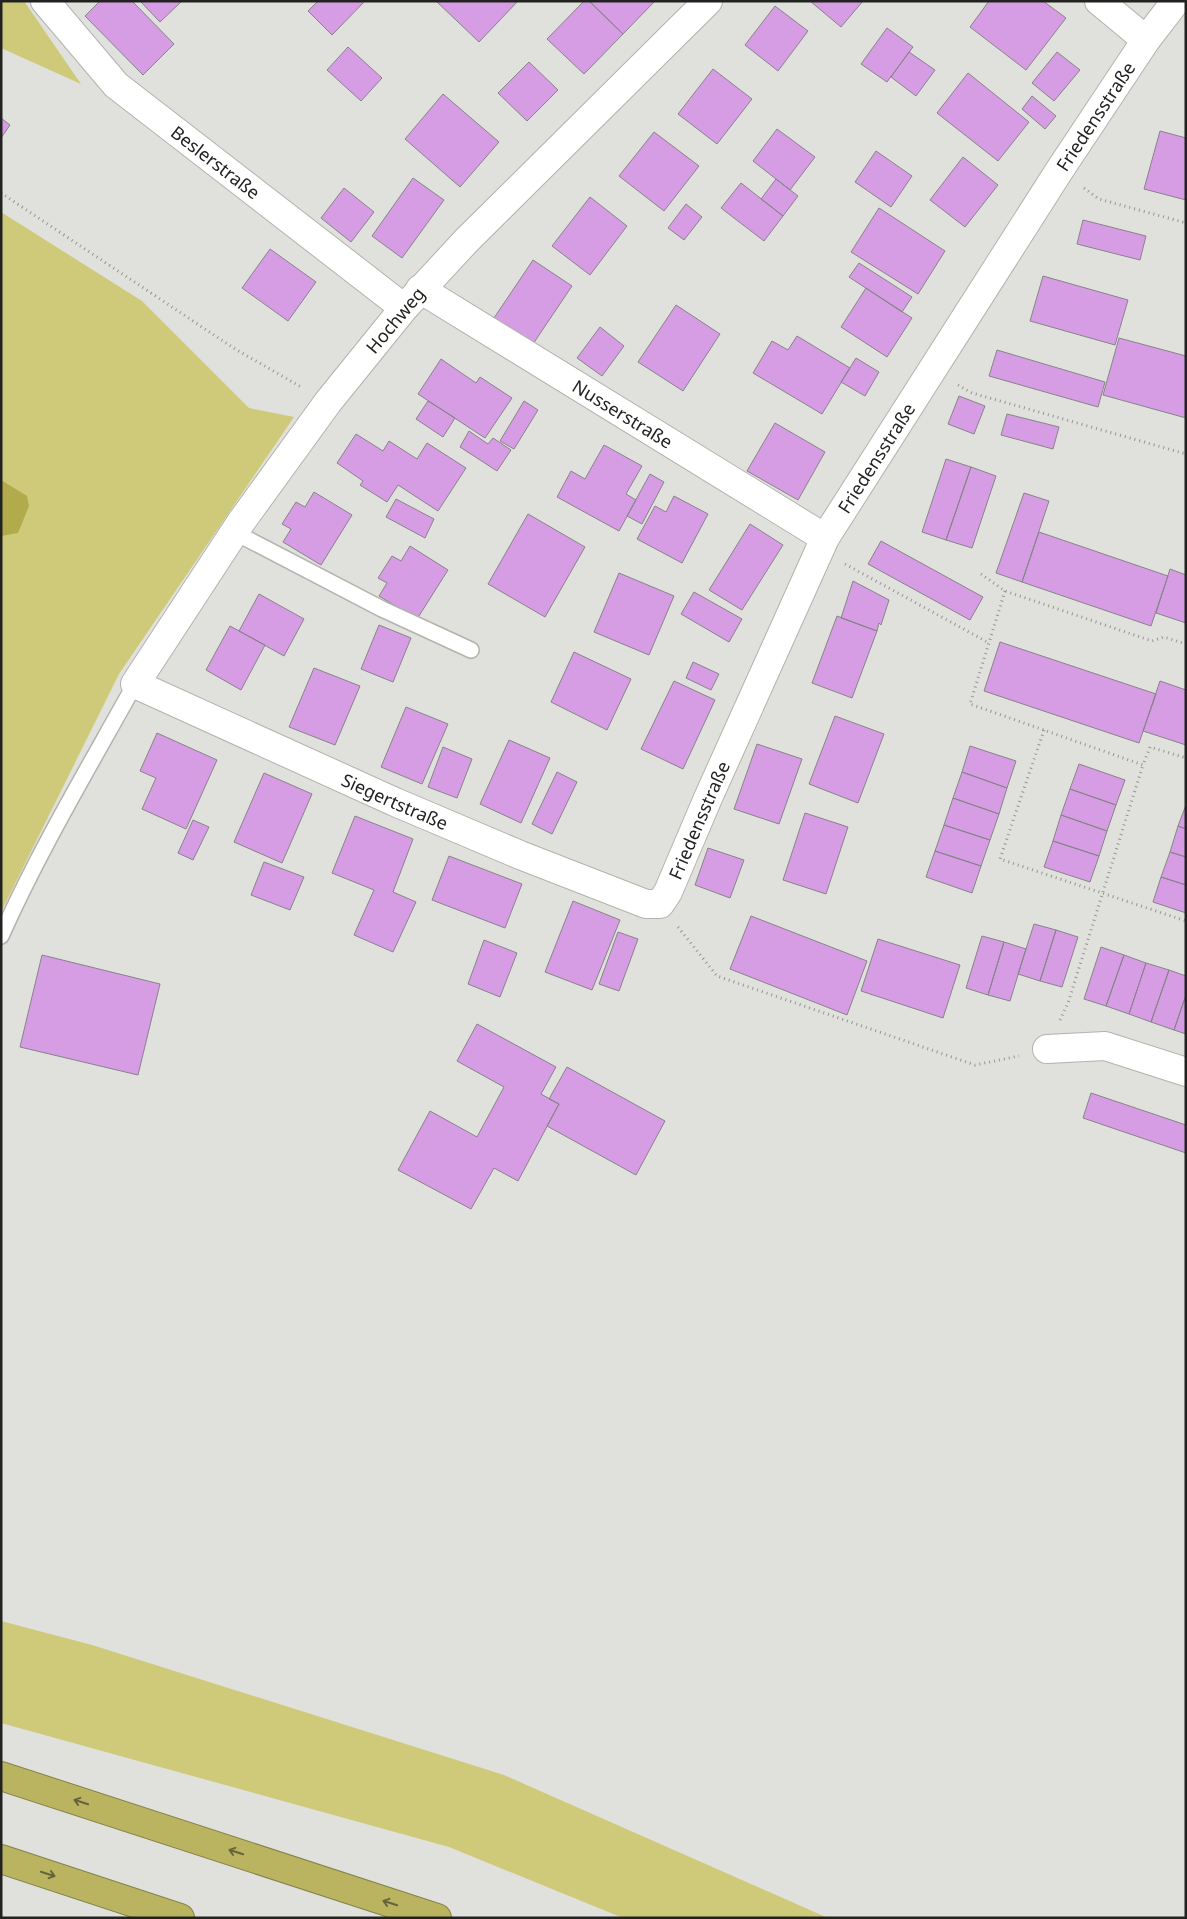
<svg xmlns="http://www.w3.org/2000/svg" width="1187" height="1919" viewBox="0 0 1187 1919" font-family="'Noto Sans',sans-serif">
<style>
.green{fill:#cfca7a}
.water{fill:#b2ab4c}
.building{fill:#d69de5;stroke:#868487}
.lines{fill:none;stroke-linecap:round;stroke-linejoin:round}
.lane-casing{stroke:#b3b2ae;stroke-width:18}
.street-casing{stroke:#b3b2ae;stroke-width:30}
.highway-casing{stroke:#85814a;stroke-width:30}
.path{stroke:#949491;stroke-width:3;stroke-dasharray:1 4;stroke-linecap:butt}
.lane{stroke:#fff;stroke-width:15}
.street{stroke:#fff;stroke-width:28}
.highway{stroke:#bab461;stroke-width:28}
.oneway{stroke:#66643d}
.labels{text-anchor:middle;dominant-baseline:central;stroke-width:4.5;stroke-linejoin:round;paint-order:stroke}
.street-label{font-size:18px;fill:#222220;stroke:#fffffe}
</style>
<rect width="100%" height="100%" fill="#e0e0dc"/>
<path class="green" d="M1 1H24L81 84 1 48Z
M1 212 142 301 249 408 294 417 119 674 1 912Z
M1 1621 92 1645 504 1775 828 1918H623L449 1847 1 1723Z"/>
<path class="water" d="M1 480 27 496 29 506 18 533 1 536Z"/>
<path class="building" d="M100 1H132L174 44 143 75 85 16Z
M140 1H182L160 22Z
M318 1H365L332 35 308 11Z
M436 1H518L479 42Z
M584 1H589L623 34 584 74 547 39Z
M589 1H655L623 34Z
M810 1H863L841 27Z
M989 1H1043L1066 18 1026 70 970 27Z
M775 6 808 31 778 71 745 45Z
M887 28 913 47 887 82 861 64Z
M348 47 382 78 361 101 327 70Z
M909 52 935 70 916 96 891 77Z
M1057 52 1080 70 1054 101 1032 83Z
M529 62 558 90 527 121 498 93Z
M713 69 752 99 717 144 678 114Z
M968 73 1029 122 998 161 937 113Z
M443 94 499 142 460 187 405 139Z
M1032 96 1056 116 1045 129 1022 109Z
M1 118 10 125 1 138Z
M777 129 815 157 790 190 753 161Z
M1160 131 1186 138V200L1144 189Z
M654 132 699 166 664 211 619 176Z
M876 151 912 176 891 207 855 182Z
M963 157 998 185 965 227 930 200Z
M413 178 444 200 402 258 372 236Z
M776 179 798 196 783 216 761 199Z
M741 183 783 216 764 241 721 208Z
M344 188 374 212 351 242 321 218Z
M590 197 627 226 590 275 552 246Z
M686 204 702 217 684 240 668 228Z
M879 208 945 251 918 294 851 252Z
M1083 220 1146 236 1140 260 1077 244Z
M270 249 316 282 288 321 242 288Z
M533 260 572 286 533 344 494 318Z
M859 263 912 297 902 312 849 277Z
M1043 276 1128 300 1115 345 1030 321Z
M866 288 912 318 887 357 841 327Z
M676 305 720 334 683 391 638 362Z
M600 327 624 346 602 376 577 358Z
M797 336 850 368 822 414 753 373 772 341 788 350Z
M1119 338 1186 356V418L1103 395Z
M997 350 1105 382 1098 407 989 376Z
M856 358 879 372 865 396 841 382Z
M441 359 476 383 480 377 512 398 485 438 418 394Z
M959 396 985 406 974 434 948 424Z
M428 401 455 418 443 437 416 419Z
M524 401 538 410 514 449 500 441Z
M1007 414 1059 427 1053 449 1001 435Z
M775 423 825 452 798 500 747 471Z
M469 431 488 444 493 438 511 450 497 471 460 447Z
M356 434 383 451 389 441 417 459 427 443 466 468 438 511 398 485 387 502 360 485 363 481 337 463Z
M604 445 642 466 626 494 636 500 619 531 557 497 571 471 585 479Z
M946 459 971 467 946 540 922 532Z
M971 467 996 476 972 548 946 540Z
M650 474 664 482 642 524 627 516Z
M314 492 352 515 321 565 283 542 291 529 282 524 296 502 305 507Z
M1024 493 1049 501 1022 582 996 573Z
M674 496 708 514 682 563 637 539 655 506 666 512Z
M396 499 434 519 425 538 386 517Z
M528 514 585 547 545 617 488 584Z
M750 524 783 545 742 610 709 590Z
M1039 532 1168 576 1151 626 1022 582Z
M881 541 983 597 970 620 868 564Z
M410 546 448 570 417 619 379 596 387 583 378 578 392 556 401 561Z
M1170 569 1186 575V623L1156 613Z
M619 573 674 596 649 655 594 632Z
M853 581 889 600 881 625 879 623 877 631 841 618Z
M694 592 742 619 729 642 681 614Z
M259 594 304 619 284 656 239 631Z
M837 616 877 631 852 698 812 683Z
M379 625 411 638 393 682 361 669Z
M230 626 265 645 241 690 206 670Z
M1000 642 1156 694 1139 743 984 691Z
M574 652 631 679 607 730 551 702Z
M693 662 719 674 711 690 686 678Z
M314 668 360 686 335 745 289 727Z
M674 681 715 700 683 769 641 749Z
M1160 681 1186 690V745L1143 731Z
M406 707 448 724 422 784 381 767Z
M835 716 884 734 858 803 809 784Z
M157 733 217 760 186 829 142 809 156 778 140 771Z
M509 740 550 758 521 823 480 804Z
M757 744 802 759 779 824 734 809Z
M970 746 1016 761 1007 788 962 772Z
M443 747 472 759 457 798 428 787Z
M1079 764 1125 780 1116 805 1070 789Z
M557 772 577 782 552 834 532 824Z
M962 772 1007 788 999 814 953 798Z
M264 773 312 794 282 863 234 842Z
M1070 789 1116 805 1107 831 1061 815Z
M953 798 999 814 990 840 944 825Z
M1186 805V829L1178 826Z
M805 813 848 827 826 894 783 880Z
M1061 815 1107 831 1099 856 1053 841Z
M355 816 413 839 393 892 416 902 393 952 354 935 374 890 332 873Z
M193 820 209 827 193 860 178 853Z
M944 825 990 840 981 866 935 851Z
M1178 826 1186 829V857L1170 852Z
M1053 841 1099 856 1090 882 1044 867Z
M708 848 744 860 730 898 695 885Z
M935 851 981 866 972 893 926 877Z
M1170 852 1186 857V885L1161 877Z
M449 856 522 884 505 928 432 900Z
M264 862 304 877 290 910 251 895Z
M1161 877 1186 885V913L1153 902Z
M573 901 620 920 592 990 545 972Z
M751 916 867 961 847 1015 730 969Z
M1034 924 1056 930 1040 981 1018 974Z
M1056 930 1078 937 1062 987 1040 981Z
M618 932 638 939 619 991 599 984Z
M982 936 1004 942 988 995 966 988Z
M878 939 960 965 943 1018 861 991Z
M484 940 517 953 500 997 468 984Z
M1004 942 1026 949 1010 1001 988 995Z
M1101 947 1124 955 1106 1006 1084 999Z
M42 955 160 984 138 1075 20 1047Z
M1124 955 1146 963 1129 1014 1106 1006Z
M1146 963 1169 970 1151 1022 1129 1014Z
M1169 970 1186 976V995L1174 1030 1151 1022Z
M1186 995V1034L1174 1030Z
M477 1024 556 1067 541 1094 559 1104 518 1181 494 1168 471 1209 398 1170 430 1111 477 1137 504 1087 457 1061Z
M567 1067 665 1121 636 1175 547 1126 559 1104 549 1099Z
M1091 1093 1186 1125V1153L1083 1118Z"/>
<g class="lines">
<g class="lane-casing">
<path id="lane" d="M234 532 382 609 471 650
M1 936C40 849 89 767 135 684"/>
</g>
<g class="street-casing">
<g id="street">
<path id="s1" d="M45 1 116 85 404 308"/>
<path id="s2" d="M708 1 466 241 404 308 328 402 241 522 135 684 395 802 520 855 646 904H660L668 892 708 798 825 538 1059 171 1146 40 1176 1"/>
<path d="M1099 1 1146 40"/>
<path id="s3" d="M420 289 825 538"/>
<path d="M1047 1049 1105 1046 1186 1072"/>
</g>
</g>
<g class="highway-casing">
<path id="highway" d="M1 1776 437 1918
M1 1859 180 1918"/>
</g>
<path class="path" d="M1084 188 1099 199 1186 223
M1 193 235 349 303 388
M958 385 972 393 1186 454
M845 564 989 643
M981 574 1005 591 1152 641 1164 637 1186 644
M1005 591 970 704 1143 765 1150 747 1186 758
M1044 730 1000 859 1186 921
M678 927 717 976 975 1065 1019 1056
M1060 1020 1068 1003 1143 765"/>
<use href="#lane" class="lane"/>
<use href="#street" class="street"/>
<use href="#highway" class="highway"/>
</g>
<defs><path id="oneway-shaft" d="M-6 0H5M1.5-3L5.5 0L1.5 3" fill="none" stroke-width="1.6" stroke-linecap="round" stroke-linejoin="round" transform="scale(1.25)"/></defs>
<g class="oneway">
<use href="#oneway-shaft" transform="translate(81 1802) rotate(-162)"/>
<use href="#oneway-shaft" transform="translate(236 1852) rotate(-162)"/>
<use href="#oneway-shaft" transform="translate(48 1874) rotate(18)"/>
<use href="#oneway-shaft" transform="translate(390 1903) rotate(-162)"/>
</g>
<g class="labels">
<g class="street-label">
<text stroke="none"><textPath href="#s2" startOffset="2368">Friedensstraße</textPath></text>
<text stroke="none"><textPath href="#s1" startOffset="236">Beslerstraße</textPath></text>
<text transform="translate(395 320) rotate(-50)">Hochweg</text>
<text stroke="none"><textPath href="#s3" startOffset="238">Nusserstraße</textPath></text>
<text stroke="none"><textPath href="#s2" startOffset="1962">Friedensstraße</textPath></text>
<text stroke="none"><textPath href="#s2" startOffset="1180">Siegertstraße</textPath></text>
<text stroke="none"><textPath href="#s2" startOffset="1558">Friedensstraße</textPath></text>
</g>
</g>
<rect width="1187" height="1919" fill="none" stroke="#222220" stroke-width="5"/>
</svg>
